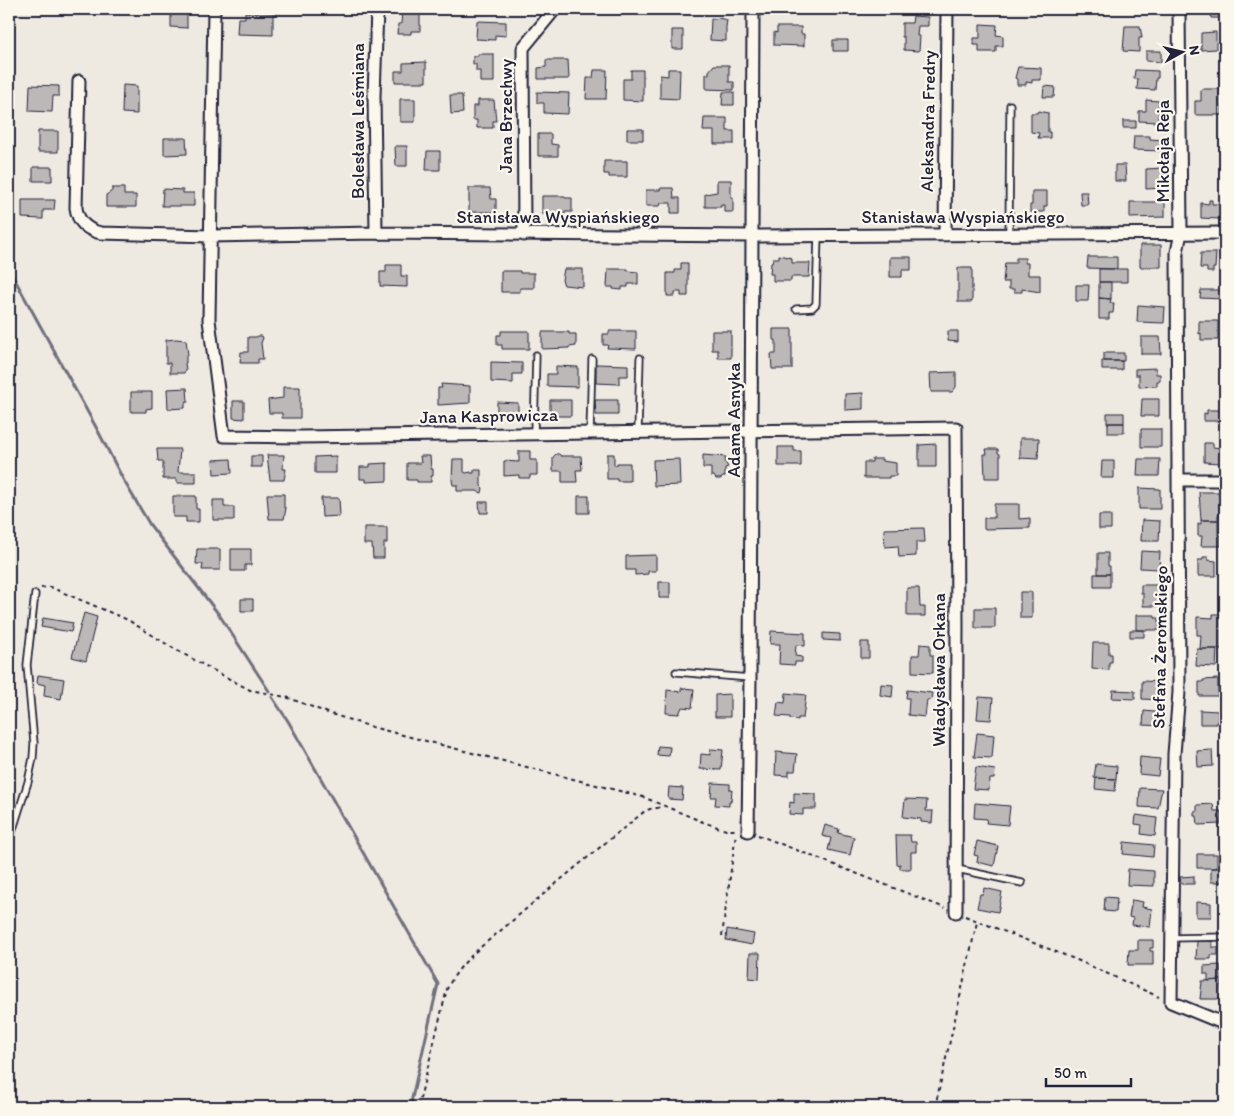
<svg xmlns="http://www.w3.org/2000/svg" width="1234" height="1116" viewBox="0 0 1234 1116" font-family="Itim,sans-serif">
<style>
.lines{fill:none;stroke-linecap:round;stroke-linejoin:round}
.stream{stroke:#716f7c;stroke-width:3}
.building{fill:#bcb8b8;stroke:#22223b}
.lane-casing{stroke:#22223b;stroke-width:9}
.street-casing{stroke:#22223b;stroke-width:15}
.path{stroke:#22223b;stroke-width:2;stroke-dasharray:4 4;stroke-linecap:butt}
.lane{stroke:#fbf7ec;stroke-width:5.5}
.street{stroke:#fbf7ec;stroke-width:11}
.labels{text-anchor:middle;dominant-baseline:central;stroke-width:4.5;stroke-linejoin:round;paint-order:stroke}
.street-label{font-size:18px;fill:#22223b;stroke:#fbf7ec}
</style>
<rect width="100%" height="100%" fill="#eeeae2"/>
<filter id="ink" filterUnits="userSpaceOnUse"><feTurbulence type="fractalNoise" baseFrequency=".02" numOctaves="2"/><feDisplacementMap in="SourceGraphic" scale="10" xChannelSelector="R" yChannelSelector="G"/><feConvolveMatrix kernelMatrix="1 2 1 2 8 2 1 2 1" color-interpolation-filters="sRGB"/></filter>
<g filter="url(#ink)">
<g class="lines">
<path class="stream" d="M9 269 97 429 124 481 150 525 220 616 269 691
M272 697 288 721 438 984 410 1107"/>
</g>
<path class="building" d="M171 9H187V28L171 27Z
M402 9 420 10V31H411V34H397L398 24H401Z
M1209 9H1225V18H1211Z
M245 12 273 13V35L237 34 238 18H245Z
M913 16 928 17V26H918L917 36H920L919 51 904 50V37H902V23H912Z
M718 18 727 20 726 27V41L710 40 711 19H716Z
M477 21 506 22V36L495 35V40L476 39Z
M980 24 997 25 996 35 1003 36V46H996V52H979V45H974V38H980Z
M1125 26H1140L1142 38H1139V52L1123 51Z
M777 27H801V34H804V46L774 45V32L777 33Z
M672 30H683V49H672Z
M1216 32V49L1201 50V33Z
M833 40H848V51H833Z
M1146 51H1161V62L1146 61Z
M478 54H494V82H480V71H476V64H473V56H478Z
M546 60H568L569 79H538V68L546 67Z
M426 62V82H395V71H403V63Z
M714 65H729V82H734V90L706 89V74H709V71Z
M1018 67 1041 68V80H1032V83L1026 82V85H1017V79L1015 78Z
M668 69H680L679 99 660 98V75L668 76Z
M594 70H607L606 99H586L587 78H593Z
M631 70H643V101L623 100V79H631Z
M1135 70 1158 71V78H1156L1155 90 1137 89 1138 79H1134Z
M30 85 59 86V96H53L52 112 29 111Z
M123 85 137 86V114L122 113Z
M1044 86 1055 87 1054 97H1043Z
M1201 89H1223V115H1195V101H1201Z
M537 92 569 93 568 114 544 113V103H537Z
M723 92H734V105H722Z
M450 95H462L463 113 451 114Z
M400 99H415V122H400Z
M478 100H494L496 121H493V128H477V120H473V106H478Z
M1146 100 1159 101 1158 122 1139 121V111H1146Z
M1038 111 1048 113V132H1050V138H1038L1039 133 1031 132V113H1037Z
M704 118H727V131H734V144H714V131H703Z
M1123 121H1136V128H1123Z
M627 129H643V140H627Z
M38 131H58V152H38Z
M538 134H551V144L558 145V156H538Z
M1134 136H1150V139L1163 140V151L1133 150Z
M164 138H186L187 154 164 155Z
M395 146H407V166H396Z
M427 151H440V170H426Z
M604 161H627V177H609V174H604Z
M1115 165H1125L1126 181H1115Z
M33 167H52V181H33Z
M1163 168V188L1146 189V169Z
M717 180H731V197H733V212H724V205H721V207H705V194L717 192Z
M112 188H124V195H136V207H106V195L112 191Z
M469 188H490L491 199H496V212H469Z
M661 188H673L674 198H680V213H671V203H661L660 206H646V190H660Z
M163 189 183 190V193H194V206H162Z
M1032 191H1047V206H1044V212H1030V205H1032Z
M1080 192H1087L1088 205H1081Z
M542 196H565V198H572V212H565V214H542Z
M22 200H55L54 210H43V219L22 218Z
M1209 200H1212V204H1220L1219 219 1201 218V203L1209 204Z
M1130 202H1165V217L1130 218Z
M1140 245H1161V267H1140Z
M1201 253H1216L1215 268H1213V272H1207V268H1200Z
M779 255 792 258V263H810L809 277H791V281H773V274H770L771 263H772L773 258H779Z
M890 257H911V270H902V277H890Z
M1088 257H1117V269L1087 268Z
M1016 258H1025V263H1028V275H1040V292L1022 289V292H1014V289H1009V282H1003L1005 263H1016Z
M681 263H688V296H681V292H675V296H667V273H675V270H681Z
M386 265H401V276H407V287L380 286V272H386Z
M958 268H972V302H958Z
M564 269H583V287L564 285 562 280Z
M608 269H628V271L638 272V284H628V287H622V290L613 289V287H607Z
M1099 269H1127V282H1099Z
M501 271H520V273H534V288H520V292H501Z
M1221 274H1225V287H1220Z
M1099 282H1111V299L1099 298Z
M1076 285H1089L1088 301H1076Z
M1201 290H1223V299L1200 298Z
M1099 298 1111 299 1110 303H1114L1113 313H1109V319H1099Z
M1138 305 1165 307 1164 323 1137 322Z
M1199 321H1218V340H1201V333L1199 334Z
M773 329H792V369H772L771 354H776V340H773Z
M501 331H529V349H502V345H497V335H501Z
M609 331H636V349L607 348 608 345H603V334H609Z
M712 331H731V358H718V350H712Z
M948 331H958V342L948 341Z
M542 332H569V334H576V346L569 347V348L542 349Z
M258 336H262L263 338 261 343 263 359H258V363H240L241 352H248V337H256Z
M1141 337H1160L1161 354H1141Z
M176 339 186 340 188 355H186V363H185L186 370 184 373H170V363H166V340Z
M1104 353H1124V361H1104Z
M1102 361H1122V370H1102Z
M491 362 522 363V374H513V383L491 382Z
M596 364 628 365V376H619V384L596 383Z
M556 366 578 367V387L547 386V374H556Z
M1156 368V374H1160V381H1157V386L1139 387V375H1135V369Z
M956 372V387L952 392H931L930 373Z
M441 384 470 386V403L438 405V388H442Z
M283 387H300V418H282V413H269L268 400 283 398Z
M187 388 188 402 185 403V408L168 409 167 389Z
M131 392H152V408L146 409V412H131Z
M863 393V409L845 410V394Z
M1142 399H1159V416H1141Z
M550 400H571V416H550Z
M595 400H618V415H596Z
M233 401H244V419L233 418Z
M497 402 518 403V417L497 416Z
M1207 410H1222L1221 421H1204V413L1207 414Z
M1107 413H1124V423H1107Z
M1108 423H1124V433H1108Z
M1141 429H1161V447H1141Z
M1020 438H1039L1038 459 1020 458Z
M1204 443H1213V447L1221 448V463L1204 462Z
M936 444V467H919V445Z
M778 447H794V451H801V466H778Z
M157 449H180L178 472H196V483H177V479H163V461H158Z
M986 449H998V453L1000 454V478H985L984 454H987Z
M519 451H530V460H537V475H530V478H519V475L504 476V461L519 462Z
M556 454H559L561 456H581L582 470H576L577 482H562V471H553V457Z
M607 454H614V465H617V463H630V481H617V479H607Z
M267 455H284L283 469H286L284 480H270Z
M703 455 726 457 725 462 728 467 725 468V476L720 479H716L714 476H711V468H703Z
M251 456H262V467H251Z
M336 456V473H315V457Z
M420 456H430L431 469H433V476H431V482H417V480H407V463H421Z
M231 459 232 473 214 474 213 460Z
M453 459H464V472L466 473 471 472V473H474V470H481V486L483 488 482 493 477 491H457V485H453L452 480Z
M679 459 680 485 654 486 653 460Z
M872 459H882V461L896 463V476H889V478H864V462H872Z
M1138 459H1160L1159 476H1137Z
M1102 461H1114V478H1101Z
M387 463V481L366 482V479H360V467H370V464Z
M1139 488 1160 489V509H1139Z
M1199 492H1219L1220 515H1218V520H1201Z
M267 494H284V508H286L284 519H269Z
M173 496H196V509H199V522H186V517H173Z
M578 496H589V513H578Z
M321 498H339L340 516 322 517Z
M213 500H224V507H234V520H213Z
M479 502H488V513H480Z
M994 504H1019V519L1030 518V528L984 529V518H994Z
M1099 515H1111V529H1099Z
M1142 520 1160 521 1159 541H1141Z
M1201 520H1218V535H1221V546H1201L1202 536H1198V524H1201Z
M364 527H387V543H384V558H373L372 544H364Z
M924 528 925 542H916V556L899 557 898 546 885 547 884 529Z
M197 549H220V570H202L203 564H196Z
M231 549H251V565H245V571H231Z
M1141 551 1160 552 1159 569 1140 568Z
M1098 553H1108V566H1110V574H1098Z
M656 555V571H648V574L635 575V570H626V556Z
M1203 557H1208V560L1216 561V576H1198V560H1203Z
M1094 574H1110V587H1094Z
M659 582H670V598H659Z
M1141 585H1160V593H1164V600H1160L1159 606H1143V593H1141Z
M907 588H919L920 607H925V616H907Z
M1020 592H1032V618H1020Z
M241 599H253V611H241Z
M975 608H995V628H975Z
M84 613 97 617 86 661 72 657Z
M1213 614H1223V619H1225V649H1200L1201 635H1197V617L1213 618Z
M1136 615H1155V618H1159V630H1136Z
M43 618 73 623 71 632 41 627Z
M1130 630H1144V637H1130Z
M771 631 805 633V646L796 645 795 656 802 657V662H795V665L779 664 780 644H770Z
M823 633 840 634V641L823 640Z
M861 642H869V658H861Z
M1093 643H1109V654H1112V662H1109V670L1092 669Z
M920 644 930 645V655H933V673L912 672V655H919Z
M1197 649H1217L1216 667 1196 666Z
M38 675 64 679 61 699 44 696 45 685 37 683Z
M1218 679V696H1199V682H1203V680Z
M1142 681 1162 682 1161 700 1142 699Z
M881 684 893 685 892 697 880 695Z
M681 688 694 689 692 708 682 707 679 714 666 713 667 690 681 692Z
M907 690 932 693 931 700H927L925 717 908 715 909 698H906Z
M1113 690 1135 691V699L1112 698Z
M786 693 806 695 803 718H798V720L790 719V717L776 716 778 702 785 703Z
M730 694V717H715V695Z
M979 697 993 698 991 720 977 719Z
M1200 710 1218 711V722H1216V724H1200Z
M1144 711 1164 713 1163 726 1143 725Z
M977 733 994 735 992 758 974 757Z
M658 746 670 747 669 756 657 755Z
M711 749 723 750 721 770 700 769 701 754 710 755Z
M1212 750 1213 766 1198 767 1197 751Z
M776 752 797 754 795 771H789V776L775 775Z
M1140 757 1160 759 1158 776 1139 774Z
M1096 764 1117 766 1116 779 1094 778Z
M976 767 995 770 994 779H990L989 790 973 789Z
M1096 778 1116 779 1115 791 1095 789Z
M712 783 730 784V790H732L731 801H729V806L715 805 716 797H711Z
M669 787 683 788 682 800 668 799Z
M1140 788 1162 789 1158 808 1139 807Z
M794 793 816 794V809H803V815L789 814 790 802 794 803Z
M905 799 927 800 926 811H933L932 823 921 822V819L903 817Z
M975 803 1010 806 1008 825 986 823 987 819 974 818Z
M1213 804 1214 811H1221V824L1198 825 1197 816H1194V812H1197V805Z
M1136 815 1157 818 1155 836 1141 834 1142 825 1135 824Z
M825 825 839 829 838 833 854 837 850 855 828 850 831 838 822 836Z
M896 835H910L911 842H916V852H911V869H900V864L897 865Z
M977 841 998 846 994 866 977 862 978 856 974 855Z
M1124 842 1154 845 1153 857 1123 854Z
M1197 854H1217V868H1197Z
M1211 868H1225V882H1211Z
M1128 869 1154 871V886L1127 885Z
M1194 876V884H1181L1180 877Z
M984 888 1002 892 998 912 977 908 980 894H983Z
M1105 897 1117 898 1116 912 1104 911Z
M1132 900 1143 902 1142 907 1152 909 1150 927 1132 925 1133 918 1129 917Z
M1196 902 1211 903V917H1196Z
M727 929 754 934 752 945 726 940Z
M1138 940H1153V948H1150V951H1153V965H1128L1129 950H1138Z
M1197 941H1212V947H1218V955H1211V959H1196Z
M750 953H760L759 979 749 978Z
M1220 965 1221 980 1208 981V974H1204V966Z
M1221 980 1222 999H1200L1202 981Z"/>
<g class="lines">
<g class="lane-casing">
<path id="lane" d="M1009 234 1010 105
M796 309 812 308 816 304 818 235
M638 431 640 358
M590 432 592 359
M534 433 536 355
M676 672 750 678
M9 842 28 782 33 758 34 743 27 665 35 594
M957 869 1022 883
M1171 938 1225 937"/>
</g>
<g class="street-casing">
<path id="street" d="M214 9 209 320 224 436 301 437 956 428 957 623 956 912
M1179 9 1181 233 1177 252 1179 692 1174 754 1171 1002 1225 1024
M79 81 76 208C78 222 87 230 101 233L210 236 376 233 753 236 1225 233
M376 233 374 96 377 9
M945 234 947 9
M524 235 523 48 555 9
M1179 480H1225
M748 831 750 678 753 9"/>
</g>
<path class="path" d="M41 588 50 587 128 620 176 650 250 690 286 697 328 713 372 727 643 797 703 822 726 830H737
M758 835 945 908
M965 916 1077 960 1159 997
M722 936 736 833
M418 1107 447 989C460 960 489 941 512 921 556 883 600 847 645 811L650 809 663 807
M935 1107 977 922"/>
<use href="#lane" class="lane"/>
<use href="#street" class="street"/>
</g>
</g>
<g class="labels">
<g class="street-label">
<text transform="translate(506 116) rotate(-90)">Jana Brzechwy</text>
<text transform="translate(358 121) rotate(-90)">Bolesława Leśmiana</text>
<text transform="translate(928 121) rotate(-89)">Aleksandra Fredry</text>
<text transform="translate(1163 151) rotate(-90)">Mikołaja Reja</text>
<text x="558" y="217">Stanisława Wyspiańskiego</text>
<text x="963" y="217">Stanisława Wyspiańskiego</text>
<text transform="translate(489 416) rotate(-1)">Jana Kasprowicza</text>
<text transform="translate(734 420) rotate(-90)">Adama Asnyka</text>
<text transform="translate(1160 647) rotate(-89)">Stefana Żeromskiego</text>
<text transform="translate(939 670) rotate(-90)">Władysława Orkana</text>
</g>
</g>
<rect width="1234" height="1116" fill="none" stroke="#fbf7ec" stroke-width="30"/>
<rect x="15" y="15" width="1204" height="1086" fill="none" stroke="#22223b" stroke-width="2" filter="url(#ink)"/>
<g transform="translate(1182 52) rotate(82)" stroke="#fbf7ec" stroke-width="4" paint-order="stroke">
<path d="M0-4L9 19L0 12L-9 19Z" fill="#22223b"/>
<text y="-8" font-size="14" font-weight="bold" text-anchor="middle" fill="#22223b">N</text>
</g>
<path d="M1046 1078v8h85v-8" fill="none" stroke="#22223b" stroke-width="2.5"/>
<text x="1054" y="1078" font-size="15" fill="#22223b" stroke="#fbf7ec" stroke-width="4" paint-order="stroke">50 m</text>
</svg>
